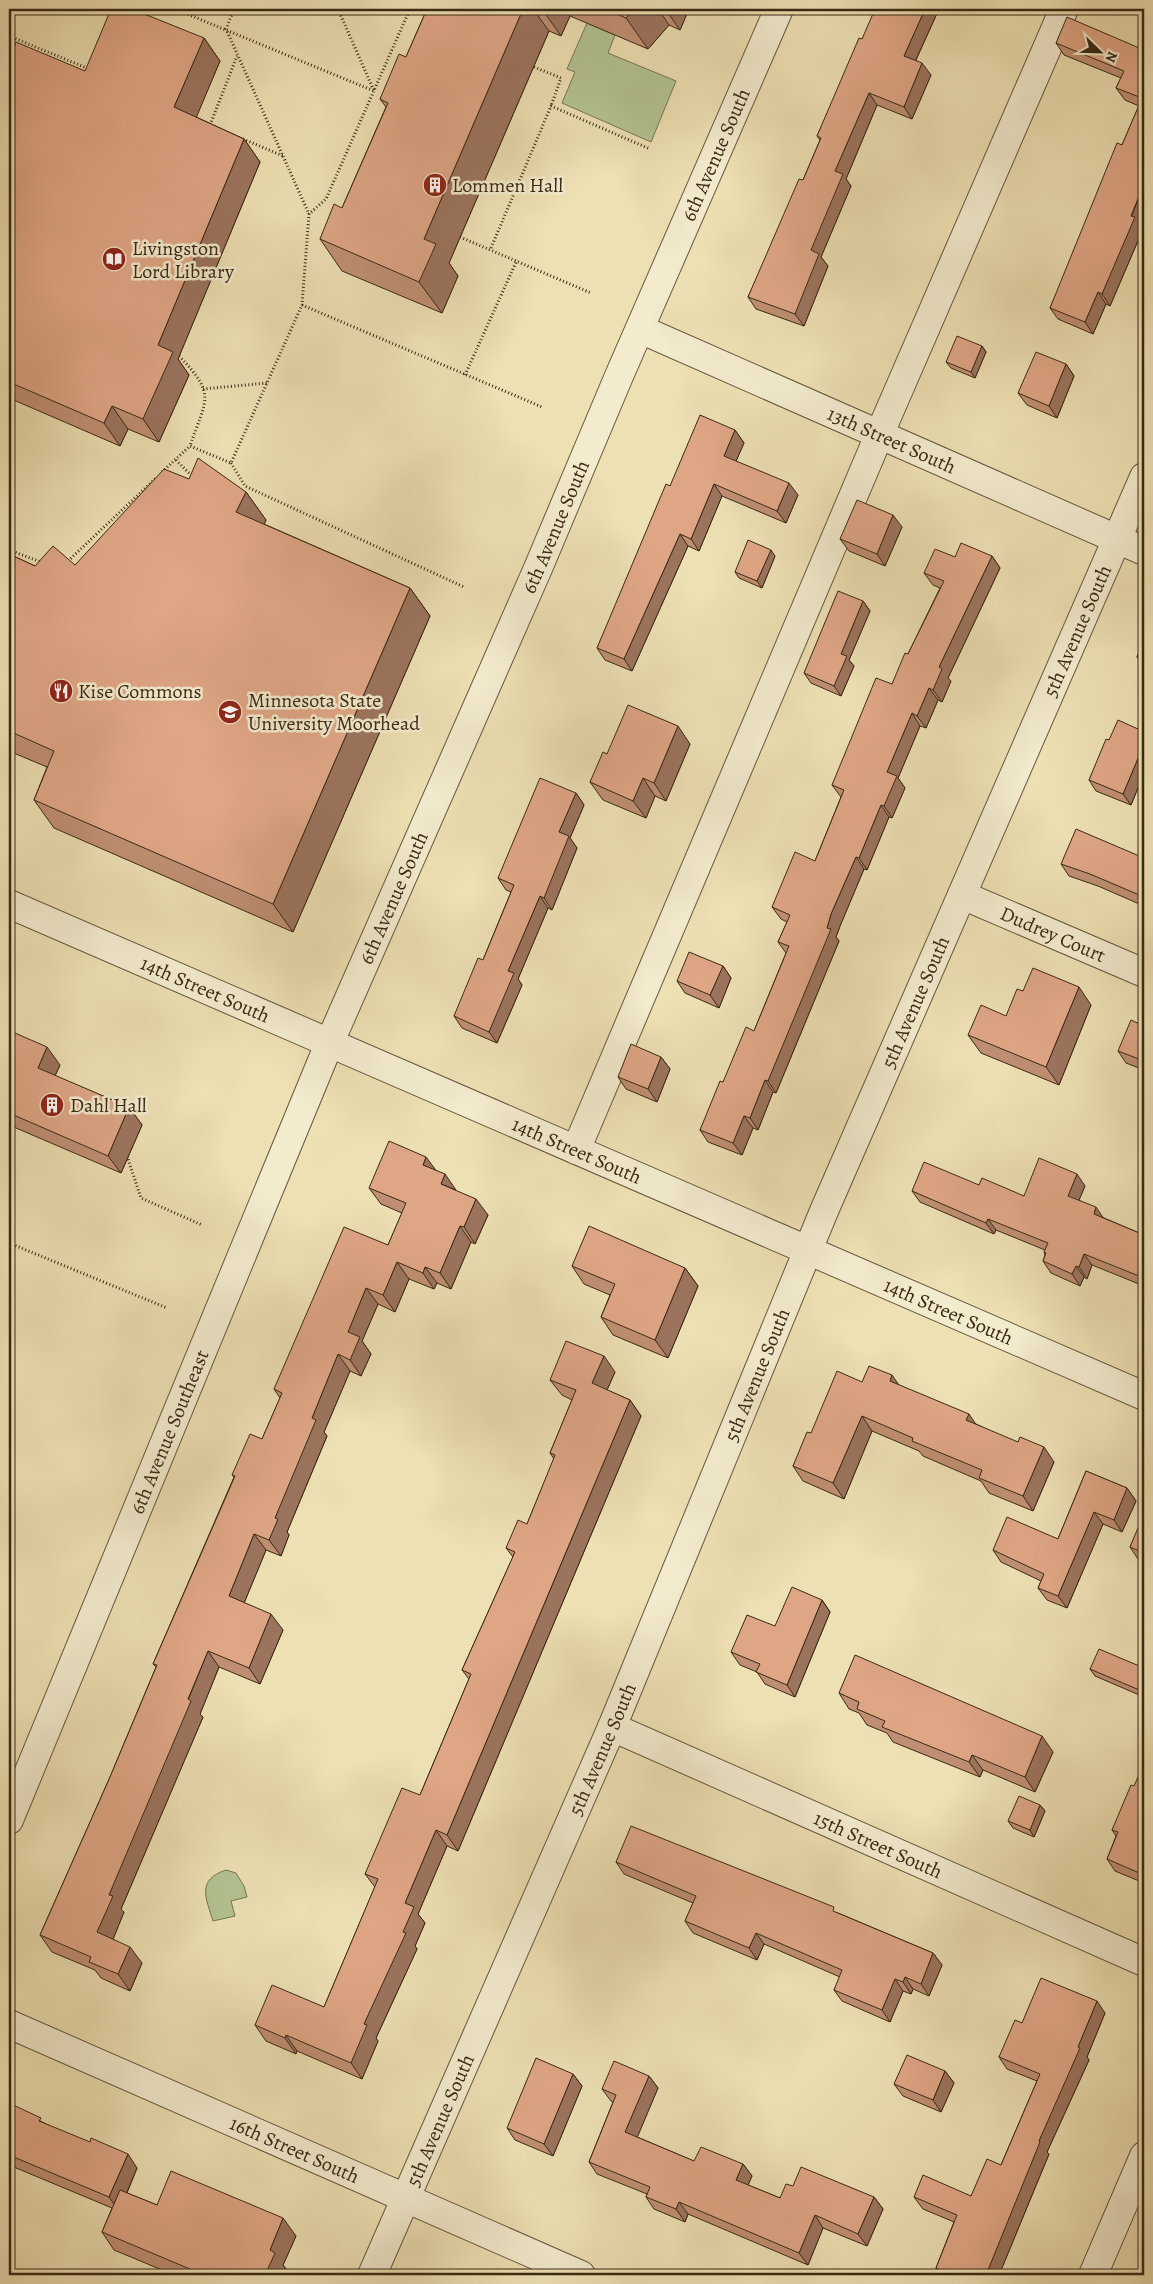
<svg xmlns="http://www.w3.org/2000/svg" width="1153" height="2284" viewBox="0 0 1153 2284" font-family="Alegreya,serif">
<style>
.green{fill:#b3c391;stroke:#767652}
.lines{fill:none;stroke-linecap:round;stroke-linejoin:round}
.minor-casing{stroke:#66573c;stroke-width:30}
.path{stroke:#392914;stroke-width:3;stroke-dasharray:1 2.5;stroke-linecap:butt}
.minor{stroke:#f3ebce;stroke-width:28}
.wall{fill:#c08f73;stroke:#392914}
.shaded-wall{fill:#9c745e;stroke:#392914}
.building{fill:#dfa686;stroke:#392914}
.labels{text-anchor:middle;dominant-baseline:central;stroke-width:5;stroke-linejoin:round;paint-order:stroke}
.street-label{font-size:20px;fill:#392914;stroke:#f3ebce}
.poi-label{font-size:20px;fill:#392914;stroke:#f3ebce;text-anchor:start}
</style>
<rect width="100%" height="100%" fill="#ede0b3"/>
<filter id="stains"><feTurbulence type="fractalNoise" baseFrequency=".004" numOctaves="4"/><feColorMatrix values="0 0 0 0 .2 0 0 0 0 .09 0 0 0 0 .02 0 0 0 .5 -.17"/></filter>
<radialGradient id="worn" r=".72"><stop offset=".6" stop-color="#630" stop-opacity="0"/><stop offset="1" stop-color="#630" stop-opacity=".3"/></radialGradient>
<path class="green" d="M587 23 615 35 608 53 676 81 651 142 562 103 575 72 567 69Z
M226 1870 236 1873 244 1886 247 1897 231 1901 235 1916 213 1921C206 1898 196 1880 226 1870Z"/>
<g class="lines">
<g class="minor-casing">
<g id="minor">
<path id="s1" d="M640 329 1144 551"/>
<path id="s2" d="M962 895 1144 973"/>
<path id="s3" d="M9 904 1144 1396"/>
<path d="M576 1150 880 433 1064 9"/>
<path id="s4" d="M612 1727 1144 1962"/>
<path id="s5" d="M9 1820 329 1044 539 566 619 376 779 9"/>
<path id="s6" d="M9 2024 581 2275"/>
<path id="s7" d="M372 2275 612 1727 824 1211 1144 477"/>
<path d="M1093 2275 1144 2156"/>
</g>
</g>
<path class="path" d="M175 9 374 91
M234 9 226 29 309 214
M338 9 374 91
M9 36 89 69
M534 67 561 78 551 106
M210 125 237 56
M243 139 283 156
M460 237 591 293
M491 248 551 106 650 149
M302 305 542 407
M179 356C217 395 206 399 190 446
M465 375 517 260
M203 389 267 383
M176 460 193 477
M231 463 245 486 464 587
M162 472 190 446 231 463 302 305 309 214 326 199 410 9
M9 550 41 562
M68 561 156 478
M127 1156 141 1198 202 1225
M9 1243 167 1308"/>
<use href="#minor" class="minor"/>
</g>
<path class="wall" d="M427 9H689L680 30 669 25 648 49 570 16 561 36 549 31 449 263 458 276 442 313 342 271 320 239 342 208 386 107 380 99 406 57Z
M939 9 916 60 931 75 912 119 877 105 846 179 851 186 821 257 828 266 804 326 756 309 748 297 803 180 820 140 817 136 862 39Z
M204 38 220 61 196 117 244 139 260 162 178 359 189 375 159 442 128 429 120 446 9 398V60L85 71Z
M1056 43 1144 50V216L1141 225 1143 229 1110 306 1106 304 1093 334 1058 319 1050 308 1122 145 1139 106 1125 100 1116 88 1121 78 1064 55Z
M982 346 986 352 975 378 951 368 946 362Z
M1066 364 1074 376 1057 418 1027 405 1018 393Z
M735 430 744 443 736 461 798 495 786 523 722 496 699 551 688 546 632 671 605 660 597 648 670 486Z
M189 479 246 492 266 520 264 524 410 588 430 616 293 932 54 828 34 800 47 767 9 751V554L35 566 75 565Z
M902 527 885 566 849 551 840 539Z
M775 556 762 588 739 578 735 572Z
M992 556 1000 568 948 678 951 681 942 702 938 700 926 728 920 726 898 778 905 788 892 818 889 817 867 870 864 869 840 926 836 937 839 941 776 1093 773 1092 758 1130 753 1128 742 1155 708 1142 700 1130 723 1082 754 1031 786 953 778 942 787 922 781 919 772 907 815 861 841 797 832 785 892 684 908 654 940 588 933 585 924 573 955 557Z
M863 601 870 611 849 660 854 666 841 696 811 683 804 673Z
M1144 641V667L1137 657Z
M1144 715V773L1131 805 1096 791 1089 780 1109 740 1138 729Z
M690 744 666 801 655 796 646 818 603 800 590 782 607 754Z
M576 793 584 805 570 838 577 848 552 910 548 908 518 979 522 985 497 1043 462 1028 454 1016 483 960 511 892 506 890 498 878Z
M1144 858V906L1098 886 1069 876 1061 864Z
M723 966 731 978 719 1008 685 993 677 981Z
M1023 991 1091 1005 1059 1085 981 1053 968 1035 1006 1016Z
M1144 1026V1070L1126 1063 1118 1051Z
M9 1048 60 1065 55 1076 129 1107 142 1125 121 1173 9 1125Z
M661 1057 670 1069 657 1102 626 1089 618 1077Z
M436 1171 456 1191 488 1215 475 1244 471 1242 451 1289 437 1283 434 1289 409 1279 395 1312 378 1304 362 1341 371 1354 361 1376 350 1371 324 1432 327 1436 287 1532 289 1535 281 1556 266 1550 244 1603 283 1630 260 1684 219 1667 200 1714 203 1717 121 1909 124 1912 113 1939 142 1963 130 1991 101 1978 95 1970 52 1952 40 1935 110 1777 156 1667 153 1664 234 1477 232 1475 262 1439 280 1398 274 1389 388 1245 402 1213 381 1204 369 1188Z
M979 1185 1024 1196 1085 1186 1079 1200 1104 1218 1144 1235V1286L1092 1265 1087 1279 1084 1277 1080 1286 1051 1273 1043 1261 1045 1255 1044 1252 1045 1250 996 1230 994 1234 920 1202 912 1191Z
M572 1266 685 1268 698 1286 668 1358 613 1335 601 1317 610 1295 584 1284Z
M615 1372 607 1390 630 1400 641 1416 458 1851 447 1846 418 1914 425 1923 415 1946 417 1949 376 2038 378 2041 362 2079 297 2051 296 2054 266 2041 255 2025 324 2007 375 1887 365 1874 420 1795 469 1679 462 1670 513 1557 506 1548 527 1524 554 1459 550 1453 572 1400 562 1395 550 1380Z
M862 1382 899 1385 976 1424 1054 1462 1033 1511 989 1493 981 1481 923 1456 919 1451 872 1431 844 1499 803 1481 793 1466 811 1433Z
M1086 1471 1127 1488 1136 1501 1122 1532 1103 1524 1067 1608 1047 1600 1038 1588 1041 1581 1001 1562 993 1550 1058 1539Z
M1144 1516V1561L1138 1559 1130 1547Z
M822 1600 830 1612 795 1697 765 1684 757 1672 740 1665 731 1652Z
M1144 1668V1697L1095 1676 1090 1669Z
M839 1693 1053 1752 1035 1792 983 1770 980 1777 893 1742 887 1733 867 1725 859 1713 849 1709Z
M1144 1767V1883L1115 1871 1107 1859 1116 1836 1112 1830Z
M1040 1805 1045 1811 1034 1837 1013 1828 1008 1821Z
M616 1862 838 1913 933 1953 942 1965 929 1996 913 1989 911 1994 903 1991 890 2022 842 2001 834 1990 840 1977 764 1944 757 1960 693 1933 685 1921 693 1903 624 1874Z
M1105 2013 1087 2057 1089 2060 1047 2152 1049 2154 999 2275H941L936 2268 954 2222 923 2209 914 2197 971 2196 1001 2165 1037 2081 1007 2069 999 2057 1022 2023Z
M945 2071 954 2083 941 2112 903 2096 894 2084Z
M573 2074 582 2086 553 2156 515 2140 507 2128Z
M649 2076 658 2088 637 2137 694 2161 743 2164 752 2176 748 2185 780 2198 793 2186 874 2197 883 2209 867 2246 823 2228 808 2265 688 2214 685 2222 654 2209 646 2197 647 2194 597 2174 589 2162 613 2102 611 2101 602 2089Z
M9 2103 44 2123 137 2168 127 2193 157 2205 296 2236 283 2265 287 2270 285 2275H174L114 2250 102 2232 112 2208 9 2165Z"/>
<path class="shaded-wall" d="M523 9H533L549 31 449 263 458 276 442 313 419 282 424 239Z
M542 9H565L570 16 561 36Z
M634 9H658L669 25 648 49 626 18Z
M665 9H689L680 30Z
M925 9H939L912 68 904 56Z
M204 38 220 61 191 130 174 107Z
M922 63 931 75 912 119 904 107Z
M869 93 877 105 846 179 851 186 821 257 828 266 804 326 795 314 811 250 835 171Z
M244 139 260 162 178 359 189 375 159 442 143 419 158 345Z
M1144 184V216L1141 225 1143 229 1110 306 1102 294Z
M1098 292 1106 304 1093 334 1085 322Z
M982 346 986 352 975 378 971 372Z
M1066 364 1074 376 1057 418 1049 406Z
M112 406 128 429 120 446 104 423Z
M735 430 744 443 733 468 724 456Z
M789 483 798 495 786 523 777 511Z
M714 484 722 496 699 551 691 539Z
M246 492 266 520 256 541 236 512Z
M893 515 902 527 885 566 877 554Z
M680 534 688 546 632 671 624 659Z
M771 550 775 556 762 588 757 581Z
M992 556 1000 568 948 678 951 681 942 702 933 690 939 667Z
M410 588 430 616 293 932 273 904Z
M863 601 870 611 849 660 854 666 841 696 834 686 841 654Z
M929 688 938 700 926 728 917 716Z
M912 713 920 726 898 778 905 788 892 818 884 806 887 772Z
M678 726 690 744 666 801 654 783Z
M1139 756 1144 765V773L1131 805 1123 794Z
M643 778 655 796 646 818 633 801Z
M576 793 584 805 570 838 577 848 552 910 544 898 559 832Z
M881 805 889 817 867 870 859 858Z
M856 857 864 869 840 926 836 937 839 941 776 1093 768 1081 827 928 831 914Z
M540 896 548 908 518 979 522 985 497 1043 489 1032 508 971Z
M723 966 731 978 719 1008 710 995Z
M1079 987 1091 1005 1059 1085 1046 1067Z
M47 1047 60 1065 50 1086 38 1068Z
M661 1057 670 1069 657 1102 648 1089Z
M765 1080 773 1092 758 1130 750 1118Z
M129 1107 142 1125 121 1173 108 1156Z
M744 1116 753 1128 742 1155 733 1143Z
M426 1157 438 1173 423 1165Z
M445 1174 456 1190 441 1184Z
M1077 1174 1085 1186 1076 1207 1068 1196Z
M476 1199 488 1215 475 1244 464 1227Z
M1096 1207 1104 1219 1094 1214Z
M988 1219 996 1230 994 1234 986 1223Z
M460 1226 471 1242 451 1289 440 1273Z
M1084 1254 1092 1265 1087 1279 1079 1267Z
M397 1262 409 1279 395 1312 383 1295Z
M1076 1266 1084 1277 1080 1286 1072 1274Z
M425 1267 437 1283 434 1289 423 1273Z
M685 1268 698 1286 668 1358 655 1340Z
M366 1288 378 1304 362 1341 371 1354 361 1376 350 1360 348 1332Z
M338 1354 350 1371 324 1432 327 1436 287 1532 289 1535 281 1556 269 1540 275 1518 312 1418Z
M604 1356 615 1372 603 1399 592 1383Z
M892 1375 903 1391 890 1381Z
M630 1400 641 1416 458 1851 447 1835Z
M969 1414 979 1429 966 1420Z
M862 1416 872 1431 844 1499 833 1483Z
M1044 1447 1054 1462 1033 1511 1023 1496Z
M1127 1488 1136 1501 1122 1532 1114 1520Z
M1094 1512 1103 1524 1067 1608 1058 1596Z
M254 1534 266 1550 240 1613 229 1596Z
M822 1600 830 1612 795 1697 787 1685Z
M271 1614 283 1630 260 1684 249 1668Z
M208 1651 219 1667 200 1714 203 1717 121 1909 124 1912 109 1949 97 1932 109 1895Z
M1042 1736 1053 1752 1035 1792 1025 1777Z
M972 1755 983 1770 980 1777 969 1762Z
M1040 1805 1045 1811 1034 1837 1030 1830Z
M436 1830 447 1846 418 1914 425 1923 415 1946 417 1949 376 2038 378 2041 362 2079 351 2063 364 2024 403 1932 405 1903Z
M756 1933 764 1944 757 1960 749 1948Z
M130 1947 142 1963 130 1991 118 1974Z
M933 1953 942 1965 929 1996 921 1984Z
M905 1977 913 1989 911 1994 903 1982Z
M895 1979 903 1991 890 2022 882 2010Z
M1097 2001 1105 2013 1087 2057 1089 2060 1047 2152 1049 2154 999 2275H986L1039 2141Z
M286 2035 297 2051 296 2054 285 2038Z
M945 2071 954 2083 941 2112 933 2100Z
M573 2074 582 2086 553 2156 544 2144Z
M649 2076 658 2088 634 2145 625 2132Z
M128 2154 137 2168 119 2211 109 2197Z
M743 2164 752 2176 745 2192 736 2180Z
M874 2197 883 2209 867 2246 858 2234Z
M679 2202 688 2214 685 2222 676 2209Z
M815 2215 823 2228 808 2265 799 2253Z
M283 2218 296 2236 283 2265 287 2270 285 2275H265L270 2250Z"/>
<path class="building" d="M111 9H132L204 38 174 107 244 139 158 345 173 352 143 419 112 406 104 423 9 382V60L16 42 85 71Z
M427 9H523L424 239 436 244 419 282 320 239 334 204 342 208 388 103 380 99 399 54 406 57Z
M605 9H634L626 18Z
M875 9H925L904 56 922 63 904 107 869 93 835 171 843 174 811 250 819 254 795 314 748 297 799 179 803 180 821 138 817 136 859 38 862 39Z
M1067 17 1144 50V184L1131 216 1135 217 1102 294 1098 292 1085 322 1050 308 1117 143 1122 145 1142 98 1116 88 1124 71 1056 43Z
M957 336 982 346 971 372 946 362Z
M1036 352 1066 364 1049 406 1018 393Z
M700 415 735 430 724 456 789 483 777 511 714 484 691 539 680 534 624 659 597 648 666 484 670 486Z
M198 458 246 492 236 512 410 588 273 904 34 800 54 751 9 731V554L35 566 53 546 75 565 164 469 189 479Z
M857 500 893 515 877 554 840 539Z
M748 540 771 550 757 581 735 572Z
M961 543 992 556 939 667 942 669 933 690 929 688 917 716 912 713 887 772 897 776 884 806 881 805 859 858 856 857 831 914 827 928 831 929 768 1081 765 1080 750 1118 744 1116 733 1143 700 1130 720 1081 723 1082 746 1027 754 1031 789 946 778 942 790 915 772 907 795 852 815 861 844 790 832 785 876 678 892 684 905 653 908 654 944 581 924 573 935 549 955 557Z
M838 591 863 601 841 654 847 656 834 686 804 673Z
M1144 641V660L1137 657Z
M628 705 678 726 654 783 643 778 633 801 590 782 603 752 607 754Z
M1144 715V759L1139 756 1123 794 1089 780 1106 739 1109 740 1118 720 1138 729Z
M540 778 576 793 559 832 569 836 544 898 540 896 508 971 514 973 489 1032 454 1016 478 958 483 960 514 885 498 878Z
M1076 829 1144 858V897L1090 874 1061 864Z
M689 952 723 966 710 995 677 981Z
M1033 968 1079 987 1046 1067 968 1035 981 1005 1006 1016 1017 989 1023 991Z
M1131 1020 1144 1026V1061L1118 1051Z
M15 1033 47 1047 38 1068 129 1107 108 1156 9 1113V1048Z
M631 1044 661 1057 648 1089 618 1077Z
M389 1141 426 1157 423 1165 445 1174 441 1184 476 1199 464 1227 460 1226 440 1273 425 1267 423 1273 397 1262 383 1295 366 1288 348 1332 360 1337 350 1360 338 1354 312 1418 316 1420 275 1518 278 1519 269 1540 254 1534 229 1596 271 1614 249 1668 208 1651 188 1699 191 1701 109 1895 113 1896 97 1932 130 1947 118 1974 89 1962 91 1957 40 1935 110 1777 157 1665 153 1664 235 1476 232 1475 250 1434 262 1439 282 1393 274 1389 344 1227 388 1245 406 1203 369 1188Z
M1039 1158 1077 1174 1068 1196 1096 1207 1094 1214 1144 1235V1278L1084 1254 1079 1267 1076 1266 1072 1274 1043 1261 1046 1253 1044 1252 1048 1243 988 1219 986 1223 912 1191 924 1162 979 1185 982 1178 1024 1196Z
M589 1226 685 1268 655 1340 601 1317 615 1284 572 1266Z
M566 1341 604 1356 592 1383 630 1400 447 1835 436 1830 405 1903 414 1907 403 1932 406 1933 364 2024 367 2025 351 2063 286 2035 285 2038 255 2025 272 1985 324 2007 378 1879 365 1874 402 1788 420 1795 471 1674 462 1670 515 1552 506 1548 518 1520 527 1524 555 1455 550 1453 576 1390 550 1380Z
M869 1366 892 1375 890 1381 969 1414 966 1420 1018 1442 1020 1437 1044 1447 1023 1496 979 1478 982 1470 912 1441 913 1438 862 1416 833 1483 793 1466 807 1432 811 1433 837 1371 862 1382Z
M1086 1471 1127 1488 1114 1520 1094 1512 1058 1596 1038 1588 1044 1574 993 1550 1007 1517 1058 1539Z
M1143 1516H1144V1553L1130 1547Z
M792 1587 822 1600 787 1685 756 1672 760 1664 731 1652 747 1615 775 1626Z
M1099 1649 1144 1668V1692L1090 1669Z
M855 1655 1042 1736 1025 1777 972 1755 969 1762 882 1727 885 1721 857 1709 859 1702 839 1693Z
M1144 1767V1875L1107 1859 1118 1832 1112 1830 1131 1785 1134 1786 1142 1768 1143 1769Z
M1019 1796 1040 1805 1030 1830 1008 1821Z
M631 1826 834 1907 833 1911 933 1953 921 1984 905 1977 903 1982 895 1979 882 2010 834 1990 842 1970 756 1933 749 1948 685 1921 696 1896 616 1862Z
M1041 1978 1097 2001 1078 2047 1080 2048 1039 2141 1040 2142 986 2275H946L947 2273 936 2268 957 2215 914 2197 923 2175 971 2196 987 2159 1001 2165 1040 2074 999 2057 1015 2020 1022 2023Z
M907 2055 945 2071 933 2100 894 2084Z
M536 2058 573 2074 544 2144 507 2128Z
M614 2061 649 2076 625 2132 694 2161 701 2147 743 2164 736 2180 780 2198 786 2184 793 2186 801 2167 874 2197 858 2234 815 2215 799 2253 679 2202 676 2209 646 2197 650 2187 589 2162 616 2095 602 2089Z
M9 2103 41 2118 39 2121 90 2142 91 2138 128 2154 109 2197 9 2155Z
M171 2171 283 2218 270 2250 275 2253 265 2275H204L102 2232 120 2190 157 2205Z"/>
<defs>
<g id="building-disc" transform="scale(1.25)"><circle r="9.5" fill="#8f2418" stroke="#f3ebce"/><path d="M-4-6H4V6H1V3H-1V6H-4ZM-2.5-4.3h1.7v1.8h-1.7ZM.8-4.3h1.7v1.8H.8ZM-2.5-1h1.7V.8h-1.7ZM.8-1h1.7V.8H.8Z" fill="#fff"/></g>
<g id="library-disc" transform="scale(1.25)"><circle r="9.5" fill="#8f2418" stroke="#f3ebce"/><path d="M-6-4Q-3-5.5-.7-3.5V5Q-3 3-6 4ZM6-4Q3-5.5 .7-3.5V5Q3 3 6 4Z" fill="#fff"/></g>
<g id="restaurant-disc" transform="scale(1.25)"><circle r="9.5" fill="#8f2418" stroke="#f3ebce"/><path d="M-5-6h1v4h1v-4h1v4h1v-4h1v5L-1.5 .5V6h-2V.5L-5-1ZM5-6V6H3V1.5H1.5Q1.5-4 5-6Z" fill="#fff"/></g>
<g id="university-disc" transform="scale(1.25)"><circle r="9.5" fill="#8f2418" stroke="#f3ebce"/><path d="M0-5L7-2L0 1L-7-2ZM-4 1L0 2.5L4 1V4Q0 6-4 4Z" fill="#fff"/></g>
</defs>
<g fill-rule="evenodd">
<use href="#building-disc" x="435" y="185"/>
<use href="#library-disc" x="114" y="259"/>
<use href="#restaurant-disc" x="61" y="691"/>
<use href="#university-disc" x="230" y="712"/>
<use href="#building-disc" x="52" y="1105"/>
</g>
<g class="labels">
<g class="street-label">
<text stroke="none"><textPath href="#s5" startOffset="1809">6th Avenue South</textPath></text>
<text stroke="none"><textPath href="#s1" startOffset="275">13th Street South</textPath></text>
<text stroke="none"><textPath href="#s5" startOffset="1404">6th Avenue South</textPath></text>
<text stroke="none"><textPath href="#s7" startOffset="1789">5th Avenue South</textPath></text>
<text stroke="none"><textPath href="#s5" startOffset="999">6th Avenue South</textPath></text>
<text stroke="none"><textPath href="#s2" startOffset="99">Dudrey Court</textPath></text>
<text stroke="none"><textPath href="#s3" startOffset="214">14th Street South</textPath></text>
<text stroke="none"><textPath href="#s7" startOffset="1384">5th Avenue South</textPath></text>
<text stroke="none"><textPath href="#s3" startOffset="619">14th Street South</textPath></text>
<text stroke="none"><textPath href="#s3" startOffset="1024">14th Street South</textPath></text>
<text stroke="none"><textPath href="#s7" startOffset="979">5th Avenue South</textPath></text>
<text stroke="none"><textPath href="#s5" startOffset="420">6th Avenue Southeast</textPath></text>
<text stroke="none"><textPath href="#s7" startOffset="574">5th Avenue South</textPath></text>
<text stroke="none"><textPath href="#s4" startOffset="291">15th Street South</textPath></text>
<text stroke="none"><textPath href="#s7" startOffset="169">5th Avenue South</textPath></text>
<text stroke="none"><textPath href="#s6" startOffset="312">16th Street South</textPath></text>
</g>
<g class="poi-label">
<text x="452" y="185">Lommen Hall</text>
<text x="132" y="248">Livingston<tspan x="132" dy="23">Lord Library</tspan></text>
<text x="78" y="691">Kise Commons</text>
<text x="248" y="700">Minnesota State<tspan x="248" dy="23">University Moorhead</tspan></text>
<text x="70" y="1105">Dahl Hall</text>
</g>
</g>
<rect width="1153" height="2284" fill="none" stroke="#ede0b3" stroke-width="30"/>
<rect x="10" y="10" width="1133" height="2264" fill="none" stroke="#392914" stroke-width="2.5"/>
<rect x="15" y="15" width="1123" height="2254" fill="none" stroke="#392914"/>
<g transform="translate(1100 52) rotate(113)" stroke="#f3ebce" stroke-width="4" paint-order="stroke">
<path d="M0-4L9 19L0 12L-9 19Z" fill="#392914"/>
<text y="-8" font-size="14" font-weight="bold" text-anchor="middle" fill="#392914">N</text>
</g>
<rect width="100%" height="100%" filter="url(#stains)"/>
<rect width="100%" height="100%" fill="url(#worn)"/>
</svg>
